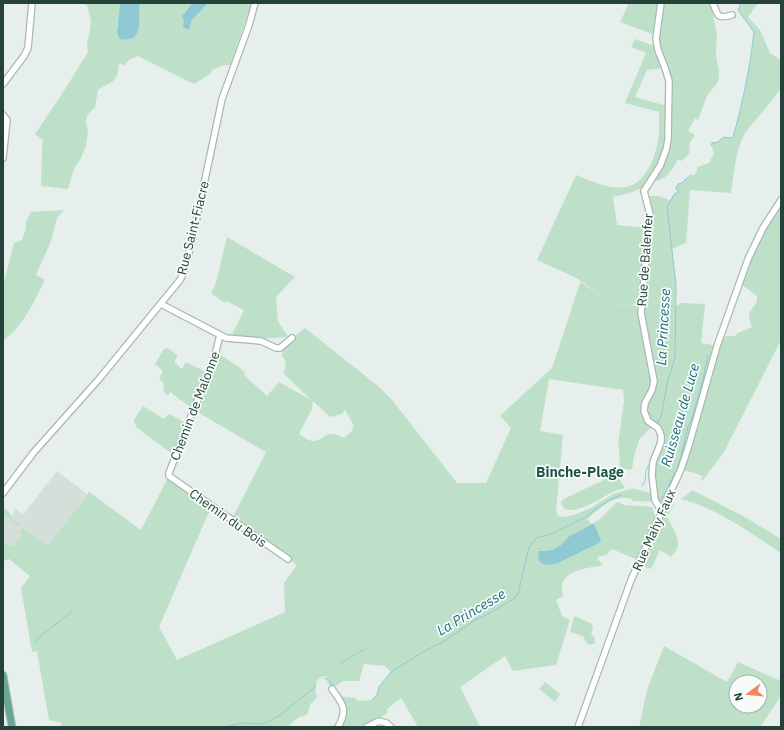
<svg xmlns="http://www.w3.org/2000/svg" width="784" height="730" viewBox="0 0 784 730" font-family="'IBM Plex Sans',sans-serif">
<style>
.built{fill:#d4dfda}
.green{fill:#bfe0c8;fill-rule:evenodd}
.water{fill:#8ec9d4}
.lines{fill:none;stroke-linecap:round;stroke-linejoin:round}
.stream{stroke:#8ec9d4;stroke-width:1}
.minor-casing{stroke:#a8b8b2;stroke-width:8}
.major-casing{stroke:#c2cac8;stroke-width:9}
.minor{stroke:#fff;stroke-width:5.5}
.major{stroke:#6aa596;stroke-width:7}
.labels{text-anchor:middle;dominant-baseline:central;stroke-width:3.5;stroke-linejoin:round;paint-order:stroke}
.street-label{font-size:13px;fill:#24423a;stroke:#f7fbf9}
.water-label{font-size:14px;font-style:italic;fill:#1c6f80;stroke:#f7fbf9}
.neighbourhood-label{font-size:14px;font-weight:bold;fill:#1f5548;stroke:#f7fbf9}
</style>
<rect width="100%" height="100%" fill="#e6efeb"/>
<path class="built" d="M57 471 87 494 48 547 23 535 14 545 9 546 3 541V514L9 519 16 509 23 515Z"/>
<path class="green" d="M81 3H120L117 29 122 40 135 37C141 23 138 16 140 3H192C181 15 181 16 189 30L192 20 208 3H252L230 65H225L212 70 210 74 194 84 138 56 130 59 124 66 119 63C118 84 112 80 98 90L95 107 88 114 86 121 88 131 86 146 81 158 74 169 68 189 41 186 42 150 43 140 35 134 62 94 88 52 87 41 89 37 91 21 87 5Z
M629 3H660L655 35 620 22Z
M662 3H711L717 35 716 54 719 73 718 82 707 96 698 120 695 118 688 131 695 135 690 142 689 154 682 161 678 159C673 169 668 177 658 181L653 180 664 160 672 82 669 68 665 60 663 59 658 45Z
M741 3H758L748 17 760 30 770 53 781 60V89L745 133C735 151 734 173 731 193L690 190 686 243 672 249 676 285 675 307 681 303 705 304 701 343 717 346 721 336H735L738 333 752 327C743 306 758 311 757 296L741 284 740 280 759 238 781 204V340L724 452 703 480 700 481 703 476 681 469 664 502 632 501V499C613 494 601 508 587 519L592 524 600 519 617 502 625 505 652 507 656 519 638 560 612 549 606 555 600 556 597 558 603 565C585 569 556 570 563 596L556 600 562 616 570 620 556 665 513 671 505 656 460 687 480 727H418L401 698 387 709V713L367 727H338L343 716 337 696 355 698 357 701 372 700 377 695 379 687 391 672 385 666 364 664 359 681H343L332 689 327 681V677L324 676 317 680 315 690 317 697 315 700 310 704 308 713 304 716 299 717 287 727H62L61 723 49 720 37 651 32 652 21 588 30 576 9 559 3 561V541L9 546 14 545 23 535 19 533 23 528 48 546 89 492 141 530 169 476 217 511 208 514 159 627 177 660 285 612 284 583 297 565 231 521 266 452 194 410 170 392 168 396C163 392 163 390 164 384L159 378 163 371 155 364 164 349 168 348 178 356 174 362 182 369 186 362 208 373 216 352 239 367 245 373 244 375 267 396 279 382 311 400 283 373 286 367 285 360 281 355 283 353 280 348 305 328 378 386 392 400 457 483H486L511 428 500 416 552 368 580 283 581 282C602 297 614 308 642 305L649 218 645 196H658L670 200 675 193H678L676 188 678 184 682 183 690 175H693L697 172V167L709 163 714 153 711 145 712 143 718 142 724 137 730 138 733 137C743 102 750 68 754 32L738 10ZM549 379 623 390 624 401 618 444 619 447 620 468 629 470 632 469 634 456 640 438 653 426 661 439 652 475 654 494 631 488V489L613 494 591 508 574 515 563 517 558 516 556 511 563 435 540 431ZM313 401 330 417 342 414 345 410 354 426 351 432 344 438C340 436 335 434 331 434 328 434 325 436 322 438 312 444 308 440 299 434L312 409ZM592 524 541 563 542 550H552L561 545 568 537Z
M635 39 655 46 664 68 647 70 635 97 667 106V138L662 160 644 187 630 193 613 197 617 225 648 228 639 303C615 313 595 289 576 278 564 272 550 266 537 260L576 175C592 181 608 190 626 187 647 184 658 151 659 133 659 126 659 119 659 112L625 103 646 53 631 47Z
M64 210 57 218 51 241 36 275 45 280C34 302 23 326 3 341V286L14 243 22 240 26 229V221L31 212Z
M227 237 295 277 276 297 278 321 288 337 260 339 232 335 244 310 227 301 225 303 211 293 216 283Z
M143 406 164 419 169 414 188 424 175 456 136 427 134 420Z
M616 474 625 488C621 489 616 490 613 492 603 497 564 523 561 502L564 499Z
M692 490 743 516 781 539V553C752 534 714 506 680 499L687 495Z
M675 503 667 516C673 531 686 541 671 557L660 550 651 569 642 566 641 563 660 519Z
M3 508 7 510 11 515 10 518 17 523 20 522 18 526 3 514Z
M575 616 592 624 593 627 591 634 595 638V643C588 647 585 642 583 636L570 632 574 617Z
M664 646 727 682 738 662 781 681V696L760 727H639L647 690ZM736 682H760V706H736Z
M545 682 560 694 555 702 539 689Z"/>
<path class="water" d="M120 3H140C138 15 142 28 134 38L122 40 119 38 117 32Z
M192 3H208L192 20 189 30 183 27 184 21 182 16Z
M592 524H594L601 540 599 543 556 564 547 565 541 563 538 558 539 551 552 550 561 545 568 537Z"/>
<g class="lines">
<path class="stream" d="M711 145 712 143 718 142 724 137 730 138 733 137C743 102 750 68 754 32L738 10 741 3
M656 424 661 417 668 380 675 357 676 285 667 207 675 193H679L676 188 678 184 682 183 690 175
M642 486 645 481 646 470 650 463
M658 500 662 499 677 469 681 456 688 427 692 418 703 379 708 355
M34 642 73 610
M341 663 363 650
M324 679 325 678 329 680 339 694
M372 700 377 695 379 687 391 672 423 652 446 640 475 620 488 614 515 598 518 594 529 547 536 538 551 534 580 520 588 516 594 510 610 500 621 495
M226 727 241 723 263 724 279 716 316 686"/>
<g class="minor-casing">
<path id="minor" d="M661 3 656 39 658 50 665 68 669 81 668 140 666 150 660 166 644 191 650 215 641 313 654 381 652 390 645 403 644 411 648 421 658 428 661 435V442L653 462 652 475 655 500 662 512
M713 3C718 17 718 19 732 15
M3 84 24 56 28 48 32 3
M3 115 7 120 3 158
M161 304 226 338 261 341 276 348H280L292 338
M220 335 215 355 169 473V476L288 559
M3 493 34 452 99 379 180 280 183 274 192 241 222 99 249 25 255 3
M332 689C343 704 348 710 338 727
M367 727 379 721 386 723 391 727
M578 727 631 580 681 469 689 445 717 346 748 259 763 228 781 200"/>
</g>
<g class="major-casing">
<path id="major" d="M3 675 12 727"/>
</g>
<use href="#minor" class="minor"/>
<use href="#major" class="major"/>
</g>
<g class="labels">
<g class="street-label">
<text transform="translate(193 228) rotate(-76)">Rue Saint-Fiacre</text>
<text transform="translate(645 260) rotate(-86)">Rue de Balenfer</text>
<text transform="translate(195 406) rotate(-69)">Chemin de Malonne</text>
<text transform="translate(228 518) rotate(35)">Chemin du Bois</text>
<text transform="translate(654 530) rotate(-66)">Rue Mahy Faux</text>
</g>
<g class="water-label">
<text transform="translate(663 327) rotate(-87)">La Princesse</text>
<text transform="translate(680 415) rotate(-74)">Ruisseau de Luce</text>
<text transform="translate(471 612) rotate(-31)">La Princesse</text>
</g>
<g class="neighbourhood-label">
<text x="580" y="472">Binche-Plage</text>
</g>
</g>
<rect width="784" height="730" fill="none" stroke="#24423a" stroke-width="8"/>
<g transform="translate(748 694) rotate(254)"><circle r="19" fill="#f7fbf9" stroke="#a3b1ad"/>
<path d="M0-3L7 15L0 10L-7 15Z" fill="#f4845f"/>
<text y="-6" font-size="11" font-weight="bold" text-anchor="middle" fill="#24423a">N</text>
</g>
</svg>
